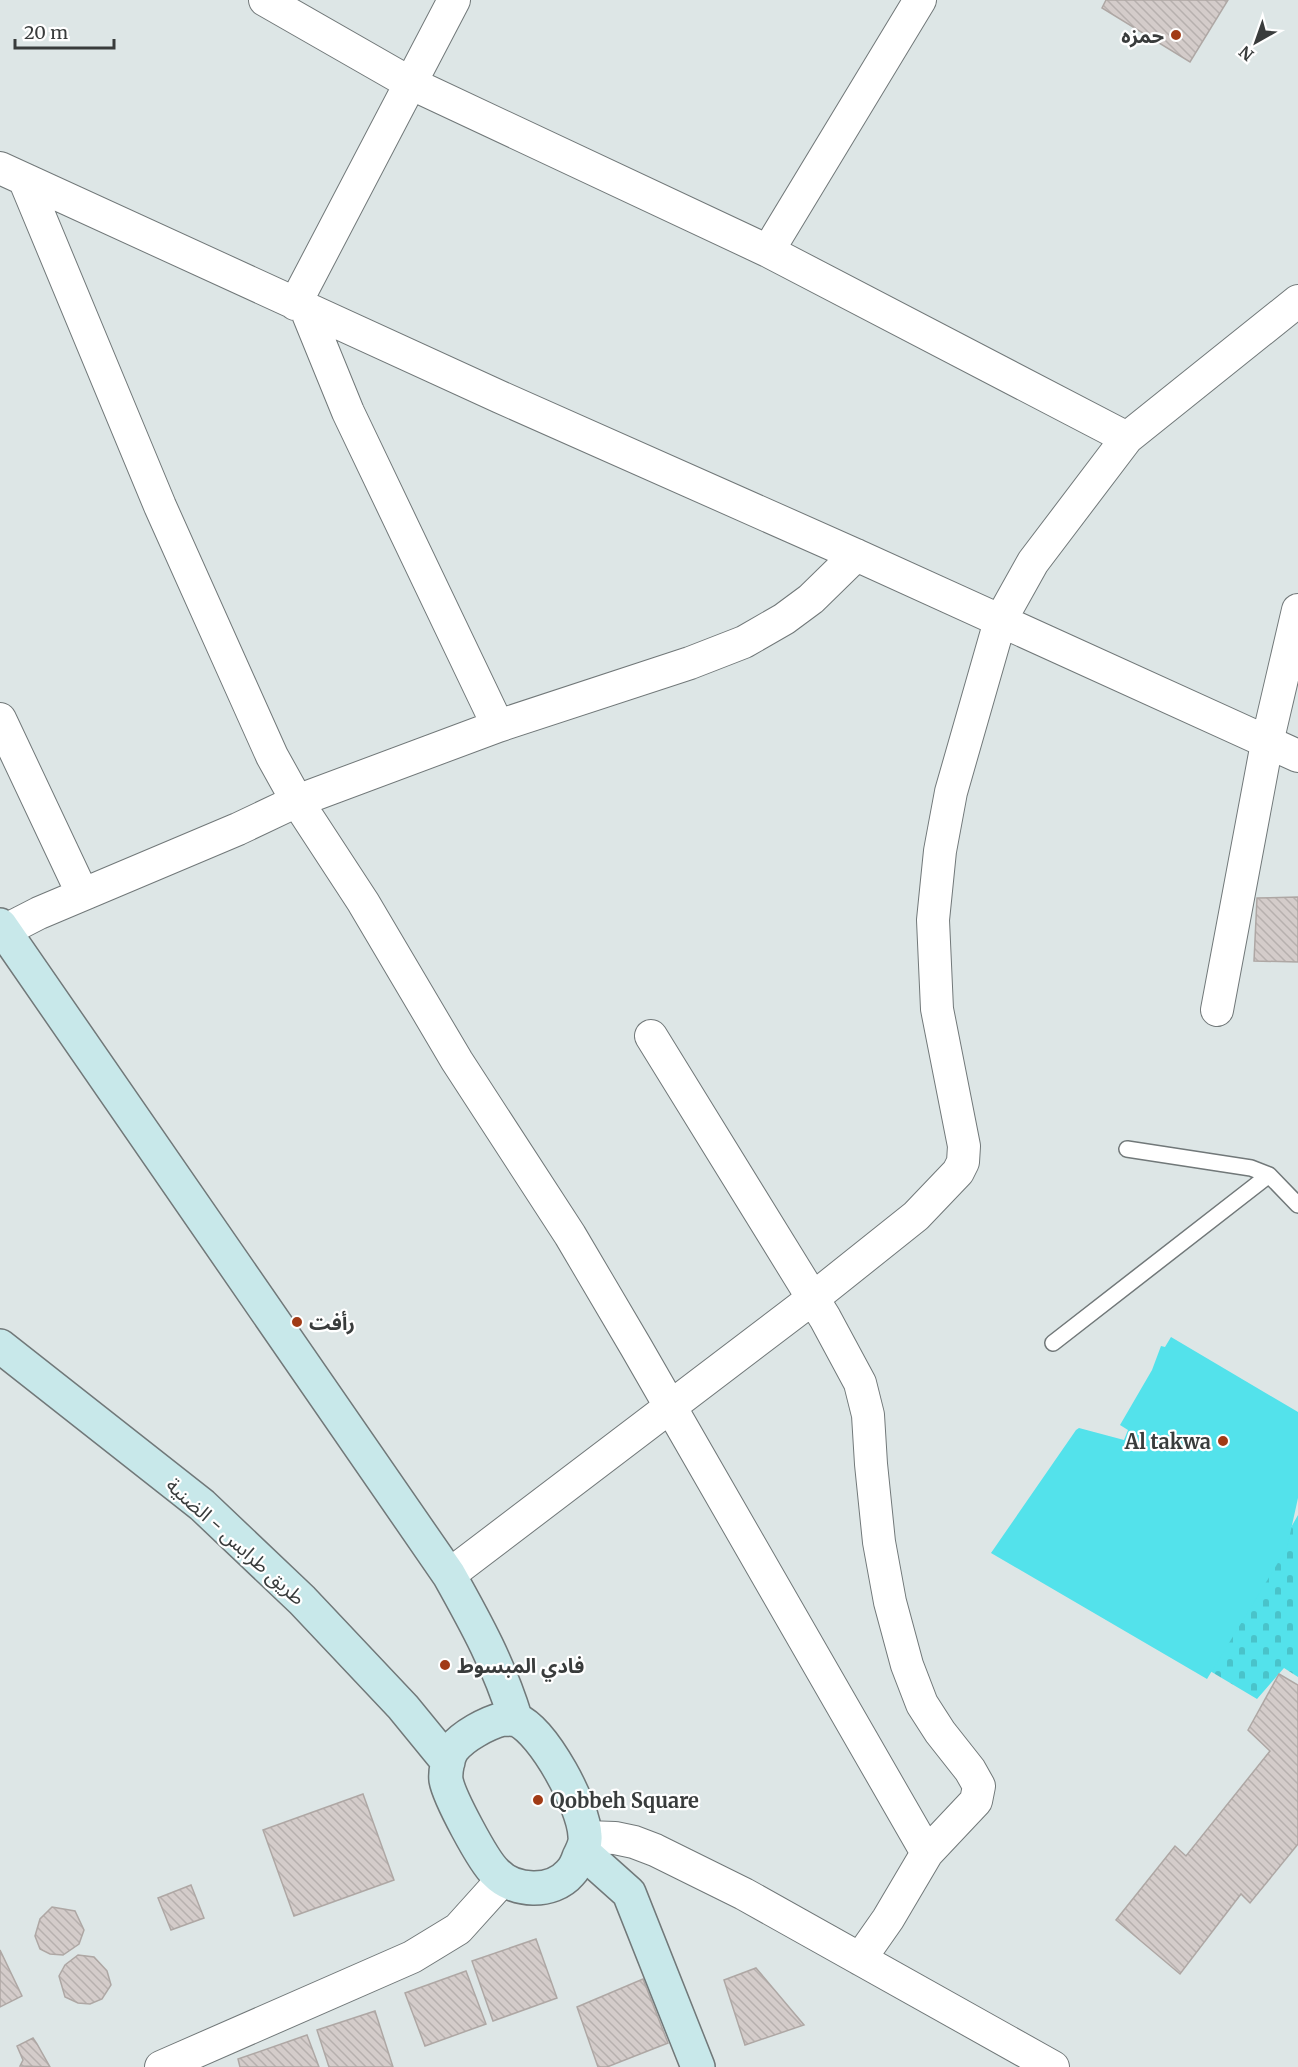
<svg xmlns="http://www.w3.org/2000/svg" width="1298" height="2067" viewBox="0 0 1298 2067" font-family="Merriweather,'Noto Sans Arabic',serif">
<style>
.cemetery{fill:url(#cemetery-stones)}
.pitch{fill:#53e2eb}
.building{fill:url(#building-back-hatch);stroke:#aea7a4;stroke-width:1.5}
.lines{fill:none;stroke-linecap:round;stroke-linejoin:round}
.service-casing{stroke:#717879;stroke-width:18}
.minor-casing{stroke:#717879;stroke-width:34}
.secondary-casing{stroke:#717879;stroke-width:36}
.service{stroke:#fff;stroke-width:15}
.minor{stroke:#fff;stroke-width:32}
.secondary{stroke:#c8e8ea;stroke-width:33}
.poi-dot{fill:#a13b16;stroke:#fff;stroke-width:2}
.labels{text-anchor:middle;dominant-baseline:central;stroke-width:4.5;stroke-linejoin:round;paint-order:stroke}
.poi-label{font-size:20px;font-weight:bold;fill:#393c3c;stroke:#fff;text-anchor:start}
.street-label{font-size:20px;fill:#393c3c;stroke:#fff}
</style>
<defs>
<pattern id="cemetery-stones" width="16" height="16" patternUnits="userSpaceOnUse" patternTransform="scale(1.5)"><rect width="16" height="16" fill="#53e2eb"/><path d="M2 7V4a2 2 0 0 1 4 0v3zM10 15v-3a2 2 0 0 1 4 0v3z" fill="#49c3ca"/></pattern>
<pattern id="building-back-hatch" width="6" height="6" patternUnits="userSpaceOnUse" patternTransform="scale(1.5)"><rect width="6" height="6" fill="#d4ccca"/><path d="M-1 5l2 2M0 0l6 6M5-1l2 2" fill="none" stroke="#b7b0ae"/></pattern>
</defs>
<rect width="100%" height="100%" fill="#dde6e6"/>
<path class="cemetery" d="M1298 1515V1677L1284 1668 1257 1699 1210 1671Z"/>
<path class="pitch" d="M1171 1337 1298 1412V1498L1287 1548 1207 1679 991 1553 1076 1430 1079 1428 1124 1440 1128 1430 1120 1425 1152 1370 1161 1346 1165 1347Z"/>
<path class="building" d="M1106 0H1228L1190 62 1102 8Z
M1298 897V962L1254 961 1257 898Z
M1279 1674 1298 1685V1844L1250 1903 1241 1894 1180 1974 1116 1920 1175 1846 1186 1856 1270 1751 1248 1730Z
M363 1794 394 1880 294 1916 263 1830Z
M191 1885 204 1918 171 1930 158 1898Z
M52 1907 75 1911 84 1930 79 1944 63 1955 50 1954 40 1949 35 1936 40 1919Z
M536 1939 557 1998 493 2021 472 1961Z
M0 1950 22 1996 0 2007Z
M78 1955 94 1957 107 1971 111 1985 102 1999 90 2004 78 2003 65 1997 59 1976 65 1965Z
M756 1968 804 2025 745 2045 724 1980Z
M466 1971 486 2024 425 2046 405 1993Z
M643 1979 668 2043 607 2067H598L577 2007Z
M375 2011 393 2067H329L317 2030Z
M307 2035 319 2067H240L238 2059Z
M33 2038 37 2044 50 2067 20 2066 23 2060 17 2046Z"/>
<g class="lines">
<g class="service-casing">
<path id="service" d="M1127 1149 1251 1168 1269 1175 1298 1205
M1053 1343 1269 1175"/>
</g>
<g class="minor-casing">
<path id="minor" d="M265 0 410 83 768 251 1127 438
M0 168 500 397 856 555 1298 756
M25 181 160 506 272 756 297 801 363 902 457 1061 570 1235 636 1347 927 1853 888 1919 860 1959
M768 251 920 0
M295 304 454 0
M306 309 348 412 498 726
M0 719 82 893
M0 937 4 931 39 913 238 829 297 801 498 726 690 663 744 642 784 619 811 599 856 555
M1217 1010 1267 743 1298 610
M651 1036 825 1318 860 1383 868 1415 871 1464 879 1542 890 1602 907 1665 922 1704 940 1732 970 1770 979 1786 976 1801 927 1853
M449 1575 812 1299 916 1216 958 1172 963 1162 964 1146 937 1009 933 920 940 851 951 792 1000 621 1033 562 1127 438 1298 301
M586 1837 615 1838 634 1842 655 1850 744 1894 1053 2067
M161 2067 412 1957 458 1929 503 1879"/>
</g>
<g class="secondary-casing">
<path id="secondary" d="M0 925 449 1575C477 1625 499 1665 516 1720
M0 1346 202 1505 302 1600 403 1707 448 1762
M503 1719C507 1719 513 1719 517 1720 544 1732 584 1806 585 1836 586 1843 582 1851 579 1857 577 1863 574 1869 570 1873 552 1894 514 1892 496 1873 483 1861 449 1797 446 1780 445 1772 448 1756 453 1749 463 1736 487 1723 503 1719Z
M582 1851 629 1893 698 2067"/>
</g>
<use href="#service" class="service"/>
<use href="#minor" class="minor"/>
<use href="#secondary" class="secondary"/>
</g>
<g class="poi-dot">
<circle cx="1176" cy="35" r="6"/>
<circle cx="297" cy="1322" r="6"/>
<circle cx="1223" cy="1441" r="6"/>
<circle cx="445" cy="1665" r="6"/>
<circle cx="538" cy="1800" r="6"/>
</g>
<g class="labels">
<g class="poi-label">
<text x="1164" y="35" text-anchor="end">حمزه</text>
<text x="309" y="1322">رأفت</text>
<text x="1211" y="1441" text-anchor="end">Al takwa</text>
<text x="457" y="1665">فادي المبسوط</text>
<text x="550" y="1800">Qobbeh Square</text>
</g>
<g class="street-label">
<text transform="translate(236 1541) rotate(42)">طريق طرابس - الضنية</text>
</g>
</g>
<g transform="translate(1256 42) rotate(220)" stroke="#ffffff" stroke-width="4.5" paint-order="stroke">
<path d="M0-4.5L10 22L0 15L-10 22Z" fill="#393c3c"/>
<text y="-9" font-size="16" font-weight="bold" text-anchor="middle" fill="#393c3c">N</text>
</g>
<path d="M15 39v9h99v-9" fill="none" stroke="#393c3c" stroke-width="3"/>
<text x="24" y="39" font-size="18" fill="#393c3c" stroke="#ffffff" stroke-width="4.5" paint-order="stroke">20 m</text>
</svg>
